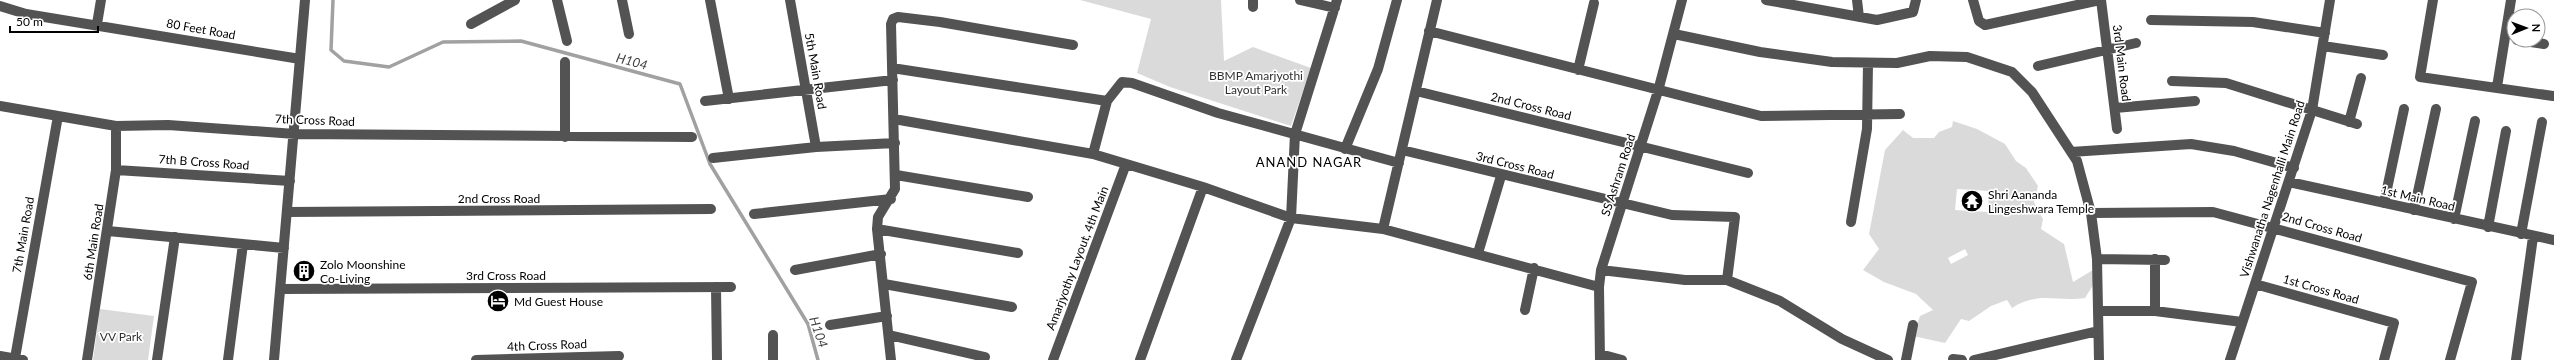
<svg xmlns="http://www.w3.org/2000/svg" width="2554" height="360" viewBox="0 0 2554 360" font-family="Lato,sans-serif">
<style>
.green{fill:#dadada;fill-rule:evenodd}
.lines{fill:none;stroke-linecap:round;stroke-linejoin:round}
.stream{stroke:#a1a1a1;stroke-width:3.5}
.minor{stroke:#535353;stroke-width:10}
.labels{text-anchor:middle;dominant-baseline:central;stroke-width:3.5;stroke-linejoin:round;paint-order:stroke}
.street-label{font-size:12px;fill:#000;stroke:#fff}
.park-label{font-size:12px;fill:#313131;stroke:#fff}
.poi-label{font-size:12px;fill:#000;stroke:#fff;text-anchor:start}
.water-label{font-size:13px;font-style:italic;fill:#424242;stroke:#fff}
.neighbourhood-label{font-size:13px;letter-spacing:1px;fill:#000;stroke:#fff}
</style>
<rect width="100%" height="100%" fill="#fff"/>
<path class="green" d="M1080 0H1221L1224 61 1253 47 1311 68 1291 126 1170 87 1137 73 1151 19Z
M1953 121 1977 129 2005 144 2016 161 2026 168 2038 186 2034 202 2043 219 2041 229 2064 244 2073 282 2093 270 2095 282 2085 298C2056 302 2038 291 2012 308L2007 300 1991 306 1969 321 1961 319 1945 343 1913 336 1920 316 1933 310 1916 294 1884 282 1863 270 1879 249 1869 234 1885 150 1903 130 1913 138H1934L1939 132 1952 127ZM1957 189 1989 191 1988 212 1955 210ZM1965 249 1968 255 1951 264 1948 258Z
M100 309 154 316 148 360H93Z"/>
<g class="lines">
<path class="stream" d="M333 0 331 50 344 61 389 67 443 42 521 41 680 84 710 164 808 324 818 360"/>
<path class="minor" d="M557 0 567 41
M622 0 629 34
M710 0 729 99
M790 0 816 147
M1300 0 1335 8
M1766 0 1877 20 1913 12 1916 0
M1857 0 1859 17
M1973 0 1979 21 1985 25 2100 0
M2101 0 2117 129
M2433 0 2420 77 2553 96
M0 6 26 14 300 59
M1253 7V0
M2151 20 2253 22 2325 33
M97 24 101 0
M471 24 515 0
M1429 31 1761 116 1900 114
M1674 34 1760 52 1832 62 1897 63 1930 56 1967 57 2012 72 2032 92 2077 161 2091 213 2097 259 2099 360
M2517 40 2544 44
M2323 46 2383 55
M565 62V137
M2038 66 2136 43
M892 68 1107 101
M1578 70 1594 3
M2172 81 2226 83 2357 124
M2497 87 2511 0
M1416 91 1748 173
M705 101 893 80
M0 106 116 126 168 125 295 134 692 137
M2115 108 2195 101
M894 119 1093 154 1203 187 1291 218 1383 229 1599 287
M2349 122 2361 78
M1345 149 1378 69 1397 0
M1402 150 1672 215 1735 217 1727 280
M2071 152 2191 144 2234 151 2294 168
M1093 154 1107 101 1122 82 1132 83 1218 113 1399 163
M713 158 816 147 895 143
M116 170 290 181
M896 175 1028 197
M2289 182 2554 240
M2384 203 2404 109
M2414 210 2436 109
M287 212 711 209
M2091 213 2213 212 2472 282 2450 360
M754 214 891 199
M2454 219 2475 121
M1851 222 1867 129 1868 63
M2488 227 2506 131
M877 229 1018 253
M1383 229 1437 0
M108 231 284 248
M2521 234 2542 122
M1478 253 1501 176
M2097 259 2165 260
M795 270 881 254
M1601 270 1685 280H1727L1780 301 1842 339 1888 360
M884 284 1012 307
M2255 284 2394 323 2384 360
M716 287 717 360
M281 289 731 287
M1525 310 1534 268
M2098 311H2155L2242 322
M2155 311V259
M830 325 887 316
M773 335V360
M889 335 985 357
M1600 354 1622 360
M0 356 23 360
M15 358 58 116
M1953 359 1962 360
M87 360 116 170V126
M157 360 175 237
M228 360 243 244
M274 360 305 0
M476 360 619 356
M891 360 877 229 878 217 895 189 891 24 893 19 898 17 940 22 1073 45
M1053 360 1126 164
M1140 360 1203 187
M1236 360 1291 218 1295 134 1337 0
M1600 360 1599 287 1601 270 1658 91 1682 0
M1906 360 1913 325
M1974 360 2098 331
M2230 360 2312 110 2330 0
M2516 360 2533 237"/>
</g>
<defs>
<g id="temple-disc" transform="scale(1.15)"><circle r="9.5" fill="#000" stroke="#fff"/><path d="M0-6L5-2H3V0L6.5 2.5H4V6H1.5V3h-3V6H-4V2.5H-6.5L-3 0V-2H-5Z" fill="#fff"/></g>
<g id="building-disc" transform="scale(1.15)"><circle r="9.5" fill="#000" stroke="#fff"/><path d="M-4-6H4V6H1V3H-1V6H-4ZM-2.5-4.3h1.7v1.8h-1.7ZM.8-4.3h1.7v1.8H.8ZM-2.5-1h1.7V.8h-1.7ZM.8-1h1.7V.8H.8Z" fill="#fff"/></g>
<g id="hotel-disc" transform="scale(1.15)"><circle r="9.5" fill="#000" stroke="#fff"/><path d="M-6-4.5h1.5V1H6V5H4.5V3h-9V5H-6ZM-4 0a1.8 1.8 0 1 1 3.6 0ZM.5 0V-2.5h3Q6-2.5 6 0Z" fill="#fff"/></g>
</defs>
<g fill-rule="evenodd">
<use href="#temple-disc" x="1972" y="201"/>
<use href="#building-disc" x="304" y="271"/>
<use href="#hotel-disc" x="498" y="301"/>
</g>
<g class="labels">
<g class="street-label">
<text transform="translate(201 29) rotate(10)">80 Feet Road</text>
<text transform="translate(2122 63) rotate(83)">3rd Main Road</text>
<text transform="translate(816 71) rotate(80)">5th Main Road</text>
<text transform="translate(1531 106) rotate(14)">2nd Cross Road</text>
<text transform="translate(315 120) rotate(2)">7th Cross Road</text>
<text transform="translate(204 162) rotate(4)">7th B Cross Road</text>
<text transform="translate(1515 165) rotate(14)">3rd Cross Road</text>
<text transform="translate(1618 175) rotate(-72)">SS Ashram Road</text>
<text transform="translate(2272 189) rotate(-72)">Vishwanatha Nagenhalli Main Road</text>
<text x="499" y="198">2nd Cross Road</text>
<text transform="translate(2418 198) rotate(13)">1st Main Road</text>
<text transform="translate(2322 227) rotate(16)">2nd Cross Road</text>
<text transform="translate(23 235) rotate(-80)">7th Main Road</text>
<text transform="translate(93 242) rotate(-81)">6th Main Road</text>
<text transform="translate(1077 258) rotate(-69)">Amarjyothy Layout, 4th Main</text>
<text x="506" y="275">3rd Cross Road</text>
<text transform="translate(2321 289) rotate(16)">1st Cross Road</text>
<text transform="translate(547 345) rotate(-2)">4th Cross Road</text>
</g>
<g class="park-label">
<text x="1256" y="75">BBMP Amarjyothi<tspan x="1256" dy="14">Layout Park</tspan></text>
<text x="121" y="336">VV Park</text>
</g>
<g class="poi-label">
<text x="1988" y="194">Shri Aananda<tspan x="1988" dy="14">Lingeshwara Temple</tspan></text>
<text x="320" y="264">Zolo Moonshine<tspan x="320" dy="14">Co-Living</tspan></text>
<text x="514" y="301">Md Guest House</text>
</g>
<g class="water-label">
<text transform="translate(632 61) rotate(15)">H104</text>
<text transform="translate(819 332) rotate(71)">H104</text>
</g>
<g class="neighbourhood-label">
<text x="1309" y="162">ANAND NAGAR</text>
</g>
</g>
<g transform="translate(2526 28) rotate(89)"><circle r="19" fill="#ffffff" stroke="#999999"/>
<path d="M0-3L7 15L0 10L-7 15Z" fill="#000000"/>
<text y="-6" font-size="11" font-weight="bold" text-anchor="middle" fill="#000000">N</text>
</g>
<path d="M10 26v6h88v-6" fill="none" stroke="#000000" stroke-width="2"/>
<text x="16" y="26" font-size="12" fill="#000000" stroke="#ffffff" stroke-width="3" paint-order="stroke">50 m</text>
</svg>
